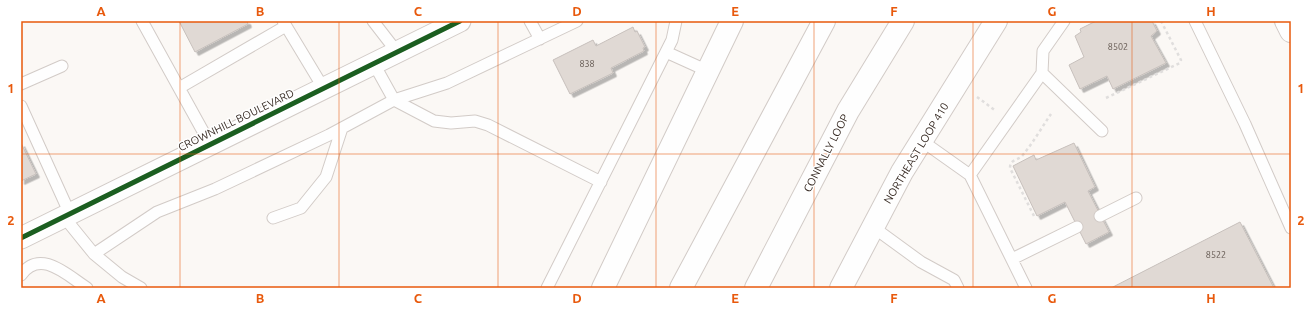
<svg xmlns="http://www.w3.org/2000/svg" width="1312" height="309" viewBox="0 0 1312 309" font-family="Ubuntu,sans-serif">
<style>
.building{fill:#e0d9d4;stroke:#c7c0bc;filter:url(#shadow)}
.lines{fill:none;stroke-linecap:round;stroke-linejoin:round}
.lane-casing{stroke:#d2cbc7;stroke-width:13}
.street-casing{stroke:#d2cbc7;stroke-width:23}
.secondary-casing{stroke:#d2cbc7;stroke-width:24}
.highway-casing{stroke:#d2cbc7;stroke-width:24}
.path{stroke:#e0dedd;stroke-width:2.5;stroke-dasharray:3 3;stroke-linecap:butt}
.lane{stroke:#fefefe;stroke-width:11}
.street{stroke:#fefefe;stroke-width:21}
.secondary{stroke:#fefefe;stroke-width:22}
.highway{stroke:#fefefe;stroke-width:22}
.cycleway-casing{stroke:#fff;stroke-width:8}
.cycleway{stroke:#1b5e20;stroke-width:5}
.grid{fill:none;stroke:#e8590c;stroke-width:1;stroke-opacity:0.55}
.labels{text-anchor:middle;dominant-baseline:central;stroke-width:3;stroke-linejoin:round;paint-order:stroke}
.number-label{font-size:9px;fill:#645952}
.street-label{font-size:11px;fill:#3a2e27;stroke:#fff}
.neatline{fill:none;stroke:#e8590c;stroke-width:1.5}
.grid-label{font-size:13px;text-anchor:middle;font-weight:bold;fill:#e8590c}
</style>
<defs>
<filter id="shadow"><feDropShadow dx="3.5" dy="3.5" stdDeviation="0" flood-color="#0004"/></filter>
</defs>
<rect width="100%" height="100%" fill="#fbf8f5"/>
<path class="building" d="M179 21H247L248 24 195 52Z
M1096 21H1152L1157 31 1151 36 1166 63 1113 89 1107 76 1080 89 1069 65 1084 57 1075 36 1081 32 1080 29Z
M633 27 635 32 637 31 645 47 643 48 644 51 611 68 613 73 570 94 553 60 593 40 596 46Z
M21 143 36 174 21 181Z
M1074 143 1095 187 1088 191 1109 232 1086 244 1065 202 1037 216 1013 166 1034 155 1036 160Z
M1240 222 1274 288H1111Z"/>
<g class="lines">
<g class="lane-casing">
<path id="lane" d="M142 21 210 144
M283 21 324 89
M373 21 397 52
M530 21 540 39
M1195 21 1245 124 1291 228
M666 52 708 71
M374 64 394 100 434 121 451 123 475 121 488 125 601 182
M1042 73 1102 131
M21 84 62 66
M179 88 286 26
M21 106 70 214
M922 141 970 175 1042 73 1043 51 1064 21
M970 175 1026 288
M1100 216 1136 198
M64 217 94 254 122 277 141 288
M273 218 301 208 326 177 342 128
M873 227 921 262 954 280 958 288
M94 254 157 212 215 189 329 135 394 100 447 83 577 21
M1012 259 1077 227
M21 275C40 248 67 275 87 288
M547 288 672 40 676 21"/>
</g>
<g class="street-casing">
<path id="street" d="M21 238 460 21"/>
</g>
<g class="secondary-casing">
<path id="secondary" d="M1286 21 1291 31
M603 288 732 21
M841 288 902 172 996 21"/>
</g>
<g class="highway-casing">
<path id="highway" d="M681 288 824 21
M756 288 848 111 903 21"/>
</g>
<path class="path" d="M977 97 996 111
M1106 98 1180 63 1181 60 1161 21
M1034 216 1010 168C1010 159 1017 161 1022 156 1033 143 1042 127 1051 114"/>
<use href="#lane" class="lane"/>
<use href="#street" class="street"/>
<use href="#secondary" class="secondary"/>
<use href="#highway" class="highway"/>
<g class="cycleway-casing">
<path id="cycleway" d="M21 238 460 21"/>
</g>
<use href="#cycleway" class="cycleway"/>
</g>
<path class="grid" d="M180 21V288M339 21V288M498 21V288M656 21V288M814 21V288M973 21V288M1132 21V288M21 154H1291"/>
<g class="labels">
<g class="number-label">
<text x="1118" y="47">8502</text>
<text x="587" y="64">838</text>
<text x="1216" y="255">8522</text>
</g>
<g class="street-label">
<text transform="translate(236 120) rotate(-26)">CROWNHILL BOULEVARD</text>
<text transform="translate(826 153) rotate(-63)">CONNALLY LOOP</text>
<text transform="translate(916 153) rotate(-59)">NORTHEAST LOOP 410</text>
</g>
</g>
<rect width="1312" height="309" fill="none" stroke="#ffffff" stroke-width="44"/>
<rect x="22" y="22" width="1268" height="265" class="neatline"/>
<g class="grid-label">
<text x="101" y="16">A</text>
<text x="260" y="16">B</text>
<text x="418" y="16">C</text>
<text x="577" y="16">D</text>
<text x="735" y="16">E</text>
<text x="894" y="16">F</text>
<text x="1052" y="16">G</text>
<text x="1211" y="16">H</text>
<text x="11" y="93">1</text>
<text x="1301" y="93">1</text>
<text x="11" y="225">2</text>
<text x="1301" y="225">2</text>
<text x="101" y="303">A</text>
<text x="260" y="303">B</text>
<text x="418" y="303">C</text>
<text x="577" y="303">D</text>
<text x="735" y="303">E</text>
<text x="894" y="303">F</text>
<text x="1052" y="303">G</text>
<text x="1211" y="303">H</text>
</g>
</svg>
